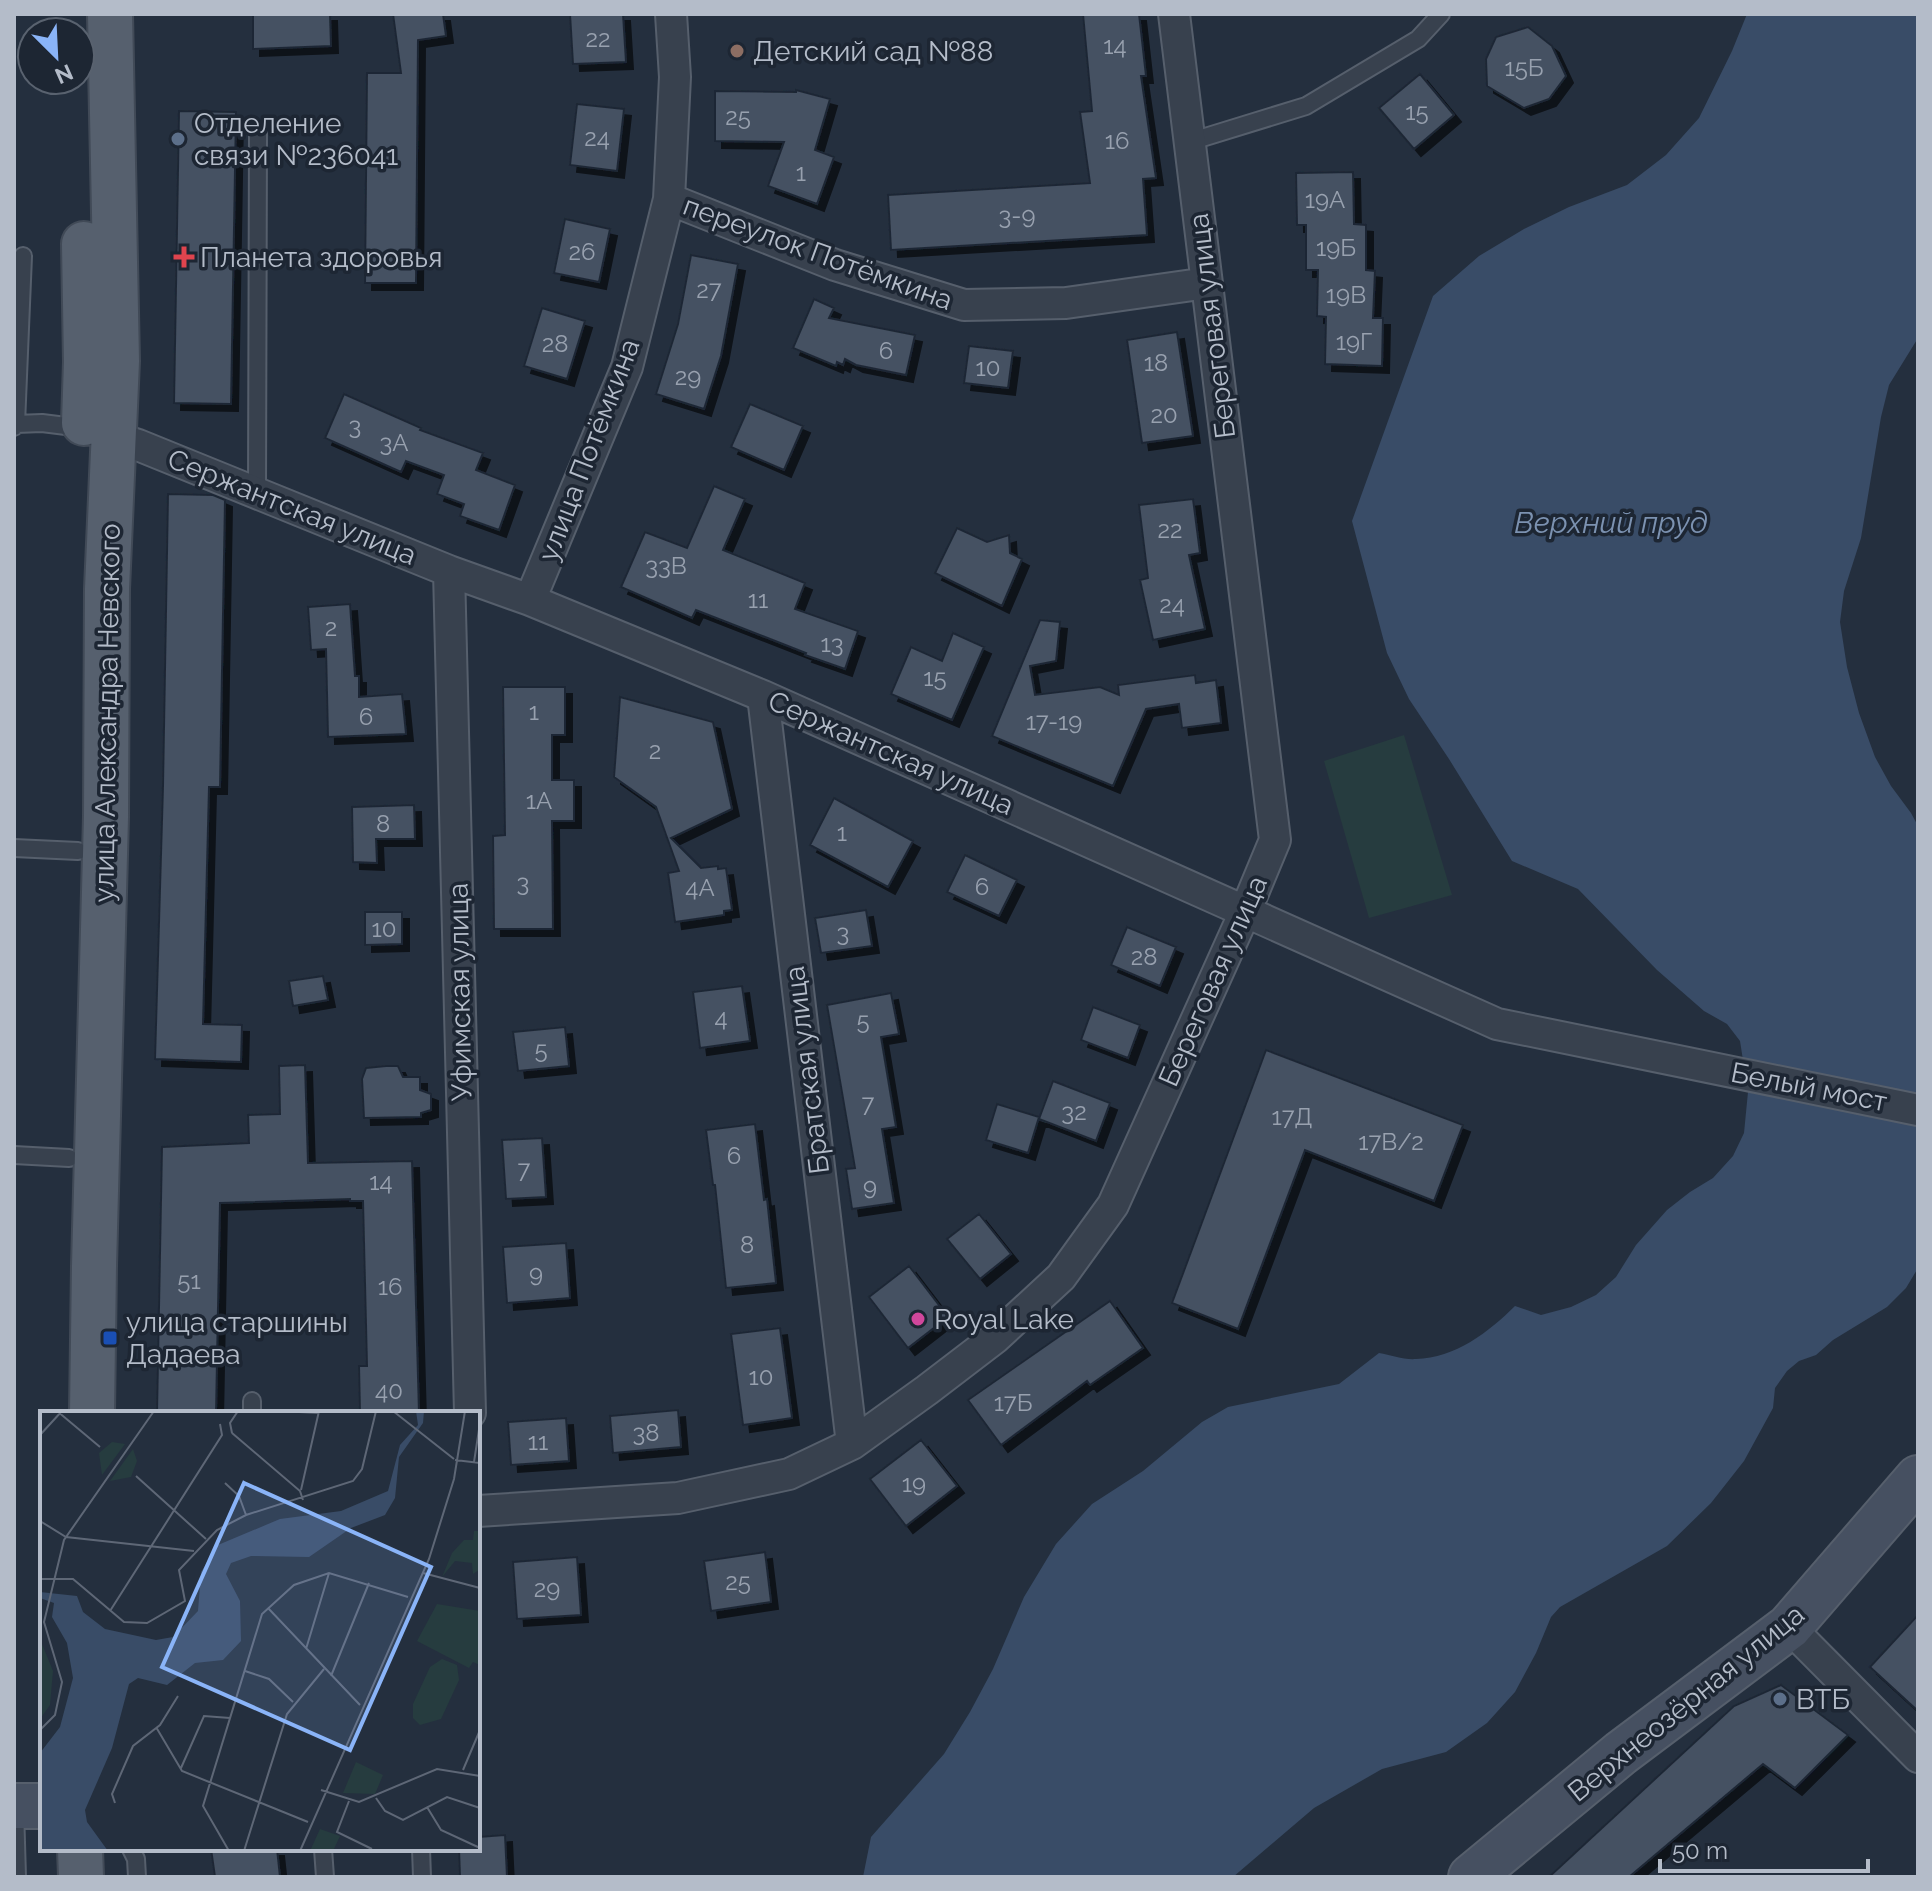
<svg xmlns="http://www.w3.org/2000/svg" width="1932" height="1891" viewBox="0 0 1932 1891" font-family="Raleway,sans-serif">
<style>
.green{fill:#263c3f}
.water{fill:#394c67}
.building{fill:#455162;stroke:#1f2835;stroke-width:2;filter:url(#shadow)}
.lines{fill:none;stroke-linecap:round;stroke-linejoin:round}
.lane-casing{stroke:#565f6c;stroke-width:20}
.street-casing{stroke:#565f6c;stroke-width:34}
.secondary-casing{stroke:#565f6c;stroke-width:48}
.primary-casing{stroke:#414a57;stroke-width:48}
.lane{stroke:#38414e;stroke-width:16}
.street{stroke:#38414e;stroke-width:30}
.secondary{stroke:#465061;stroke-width:44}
.primary{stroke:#56606e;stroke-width:44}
.education-dot{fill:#8d6e63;stroke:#1d2633;stroke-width:3}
.service-dot{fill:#5c6f8a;stroke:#1d2633;stroke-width:3}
.health-dot{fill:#e0444e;stroke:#1d2633;stroke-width:3}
.hotel-dot{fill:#d1479c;stroke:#1d2633;stroke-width:3}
.transit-dot{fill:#1a4fb4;stroke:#1d2633;stroke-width:3}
.labels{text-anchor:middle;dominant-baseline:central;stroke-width:7;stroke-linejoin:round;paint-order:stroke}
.number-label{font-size:24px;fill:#98a1af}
.poi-label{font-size:28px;fill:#b4bcc9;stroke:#1d2633;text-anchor:start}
.street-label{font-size:28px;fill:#b4bcc9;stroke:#1d2633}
.water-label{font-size:30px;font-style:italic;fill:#7c92b1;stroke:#1d2633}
.inset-road{fill:none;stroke:#5e6776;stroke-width:2}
.view{fill:#8ab4f8;fill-opacity:0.15;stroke:#8ab4f8;stroke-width:4}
.inset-edge{fill:none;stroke:#b4bcc9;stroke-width:4}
</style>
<defs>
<filter id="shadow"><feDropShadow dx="7" dy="7" stdDeviation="0" flood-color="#0009"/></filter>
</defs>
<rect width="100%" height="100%" fill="#242f3e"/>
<path class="green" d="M1404 735 1452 895 1369 918 1324 761Z"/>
<path class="water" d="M1747 14H1918V338L1889 385 1881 417 1861 538 1844 591 1840 622 1847 667 1859 713 1875 757 1891 786 1911 813 1918 826V1268L1906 1288 1887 1307 1833 1340 1816 1355 1799 1361 1787 1371 1775 1388 1773 1408 1744 1461 1711 1503 1667 1546 1560 1607 1551 1617 1536 1653 1515 1692 1487 1723 1446 1752 1382 1769 1314 1808 1233 1877H863L871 1837 944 1754 970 1712 993 1669 1024 1597 1056 1544 1092 1504 1143 1471 1202 1422 1228 1407 1339 1384 1379 1353C1391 1355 1404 1360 1416 1359 1455 1358 1489 1332 1515 1306L1541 1315 1571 1307 1596 1295 1616 1277 1636 1245 1667 1210 1690 1192 1713 1178 1733 1156 1744 1133 1748 1092 1740 1041 1727 1024 1704 1011 1657 970 1578 889 1512 861 1449 759 1409 699 1387 653 1352 521 1433 296 1479 256 1524 229 1569 207 1627 185 1666 155 1699 118 1732 51Z"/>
<path class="building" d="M253 14H330L331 46 253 49Z
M393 14H443L446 36 418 40 416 283H365L367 73H401Z
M570 14H623L626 62 573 64Z
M1083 14H1139L1146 76H1141L1156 178 1143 179 1147 235 891 250 888 195 1090 183 1080 112 1092 111Z
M1528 27 1552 46 1566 76 1549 99 1524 108 1487 86 1486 59 1496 37Z
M1420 74 1454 115 1414 149 1379 108Z
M796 90 830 99 815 150 834 157 817 204 768 186 784 142 715 141V91L796 92Z
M577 104 624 109 617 171 570 165Z
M179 111 236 112 231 404 174 403Z
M1353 172 1354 224 1366 225V270L1375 271 1373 318H1383L1382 366 1325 364 1326 317 1317 316 1318 270H1306V225H1297L1296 173Z
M565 219 610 229 599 282 554 273Z
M691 255 738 264 721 356 704 409 656 394 678 324Z
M814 299 834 308 829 318 915 335 906 375 856 365 845 359 843 365 837 362 836 366 793 348Z
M542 308 585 321 567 379 524 366Z
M1177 332 1193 436 1142 443 1127 340Z
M969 346 1013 351 1008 388 964 383Z
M344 394 421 428 420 430 483 453 476 470 515 485 499 530 460 516 464 504 437 494 444 475 406 461 401 472 325 438Z
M750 404 803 426 784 470 731 447Z
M714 486 745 499 723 550 805 583 795 609 858 631 845 669 805 655 806 653 696 610 692 618 621 587 645 532 687 548Z
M168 494 213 495 225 500 220 787H209L203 1024 242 1025 241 1062 155 1059 163 786Z
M1193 499 1200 553 1189 555 1205 629 1153 640 1140 580 1148 578 1139 505Z
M957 528 987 542 1009 535 1010 553 1022 559 1002 606 935 573Z
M350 604 355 676H359V697L402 694 406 734 328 737 326 649 311 650 308 607Z
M1040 620 1060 622 1056 661 1030 666 1035 695 1100 687 1119 695 1118 685 1195 675 1196 683 1216 680 1221 723 1182 728 1179 704 1146 709 1113 786 992 736Z
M953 633 984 647 952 720 891 694 911 647 942 661Z
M503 687H565V735H552V780H574V821H552L553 929H494L493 836 505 835Z
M620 697 713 722 732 809 671 838 701 868 718 866V869L726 868 732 910 724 911V915L675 922 668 873 679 871 656 807 614 777Z
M834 798 913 841 888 887 810 845Z
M414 805 415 839H376L377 863 353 862 352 807Z
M965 855 1017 880 999 916 947 892Z
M866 910 872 946 821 953 815 918Z
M365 912H402V944L365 945Z
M1127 927 1176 947 1160 986 1111 965Z
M323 976 328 1000 293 1006 289 981Z
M742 986 750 1041 700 1048 693 992Z
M891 993 899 1034 881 1037 896 1127 882 1129 894 1203 852 1209 846 1169 855 1168 827 1005Z
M1093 1007 1140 1025 1128 1058 1081 1040Z
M565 1027 569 1066 518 1071 513 1032Z
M1266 1050 1463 1125 1434 1201 1305 1150 1238 1329 1172 1303Z
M305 1065 308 1163 412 1161 419 1413H360L359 1366H367L363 1201H350V1199L220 1203 216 1413H157L162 1147 249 1143 248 1115 280 1114 279 1066Z
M386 1066H398L403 1077H420V1090L431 1094V1110L421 1113V1117L364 1118 362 1079 366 1068Z
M1053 1081 1110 1103 1096 1141 1039 1119Z
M997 1104 1039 1117 1028 1153 986 1140Z
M755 1124 764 1200 767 1199 776 1283 726 1288 715 1185H713L706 1130Z
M542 1138 546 1197 506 1199 502 1140Z
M979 1214 1011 1254 980 1279 947 1239Z
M566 1243 570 1298 507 1303 503 1247Z
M909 1266 948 1317 908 1348 869 1297Z
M1110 1301 1143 1348 1090 1385 1087 1381 1001 1445 968 1400Z
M780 1328 792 1418 743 1425 731 1334Z
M678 1410 681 1447 613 1453 610 1416Z
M566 1418 569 1461 511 1465 508 1422Z
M921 1440 957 1486 906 1526 870 1479Z
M765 1552 771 1602 711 1611 704 1561Z
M577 1557 581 1615 517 1619 513 1562Z
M1918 1615V1711L1870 1667Z
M1781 1685 1848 1735 1795 1788 1763 1764 1629 1877H1549L1734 1706Z
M505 1835 507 1877H460L459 1849H478V1837Z
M211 1849H277L280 1877H215Z"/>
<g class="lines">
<g class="lane-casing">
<path id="lane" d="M1189 142 1306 106 1418 39 1441 14
M16 424 42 423 82 428
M14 427 16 424 23 256
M257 494 258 133
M14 848 78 851
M14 1155 69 1158
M252 1401V1413
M15 1808 17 1877
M131 1849 136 1859 137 1877
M323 1849 325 1877
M421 1849 422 1877"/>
</g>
<g class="street-casing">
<path id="street" d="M669 199 835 265 964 305 1066 303 1207 283
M98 432 138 445 449 571 530 600 763 696 1497 1024 1918 1110
M449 571 470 1413
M530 600 627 367 669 199 675 77 671 14
M763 696 852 1444
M478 1511 678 1498 789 1474 852 1444 927 1390 995 1338 1061 1277 1113 1205 1245 912 1275 840 1174 14
M1789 1627 1918 1757"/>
</g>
<g class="secondary-casing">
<path id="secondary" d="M14 1806H42
M1471 1877 1621 1753 1789 1627 1918 1478"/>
</g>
<g class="primary-casing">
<path id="primary" d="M84 244 86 362 84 423
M92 1413 94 1266 106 817 107 589 117 361 110 14
M80 1849 81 1877"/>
</g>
<use href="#lane" class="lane"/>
<use href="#street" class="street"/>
<use href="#secondary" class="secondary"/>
<use href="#primary" class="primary"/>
</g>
<circle class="education-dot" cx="737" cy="51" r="8"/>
<g class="service-dot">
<circle cx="178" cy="139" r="8"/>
<circle cx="1780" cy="1699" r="8"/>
</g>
<path class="health-dot" d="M180 245h8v8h8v8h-8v8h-8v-8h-8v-8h8z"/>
<circle class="hotel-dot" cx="918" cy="1319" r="8"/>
<rect class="transit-dot" x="102" y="1330" width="16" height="16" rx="4"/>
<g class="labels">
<g class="number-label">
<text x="598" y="38">22</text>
<text x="1115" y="45">14</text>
<text x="1524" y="67">15Б</text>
<text x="1417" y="111">15</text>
<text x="738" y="116">25</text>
<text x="597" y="137">24</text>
<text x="1117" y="140">16</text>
<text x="801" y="172">1</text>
<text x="1325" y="199">19А</text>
<text x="1017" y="215">3-9</text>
<text x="1336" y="247">19Б</text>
<text x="582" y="251">26</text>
<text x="709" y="289">27</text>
<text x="1346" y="294">19В</text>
<text x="1354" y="341">19Г</text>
<text x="555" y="343">28</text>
<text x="886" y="350">6</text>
<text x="1156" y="362">18</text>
<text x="988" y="367">10</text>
<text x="688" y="376">29</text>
<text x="1164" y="414">20</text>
<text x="355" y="425">3</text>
<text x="394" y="442">3А</text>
<text x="1170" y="529">22</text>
<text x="666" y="565">33В</text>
<text x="758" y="599">11</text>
<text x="1172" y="604">24</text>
<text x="331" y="627">2</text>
<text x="832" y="643">13</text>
<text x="935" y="677">15</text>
<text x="534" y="711">1</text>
<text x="366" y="716">6</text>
<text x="1054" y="721">17-19</text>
<text x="655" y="750">2</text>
<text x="539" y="800">1А</text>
<text x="383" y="823">8</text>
<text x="842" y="832">1</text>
<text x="523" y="882">3</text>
<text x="982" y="886">6</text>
<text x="700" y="887">4А</text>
<text x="384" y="928">10</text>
<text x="843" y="932">3</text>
<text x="1144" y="956">28</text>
<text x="721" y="1017">4</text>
<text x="863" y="1020">5</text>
<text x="541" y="1049">5</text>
<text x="868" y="1103">7</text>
<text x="1074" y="1111">32</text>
<text x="1292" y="1116">17Д</text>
<text x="1391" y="1141">17В/2</text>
<text x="734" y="1155">6</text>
<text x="524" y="1169">7</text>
<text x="381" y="1181">14</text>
<text x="870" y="1186">9</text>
<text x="747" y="1244">8</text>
<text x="536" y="1273">9</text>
<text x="189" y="1280">51</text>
<text x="390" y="1286">16</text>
<text x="761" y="1376">10</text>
<text x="389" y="1390">40</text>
<text x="1013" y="1402">17Б</text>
<text x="646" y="1432">38</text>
<text x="538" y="1441">11</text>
<text x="914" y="1483">19</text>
<text x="738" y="1581">25</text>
<text x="547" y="1588">29</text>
</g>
<g class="poi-label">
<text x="753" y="51">Детский сад №88</text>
<text x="194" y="123">Отделение<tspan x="194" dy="32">связи №236041</tspan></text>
<text x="200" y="257">Планета здоровья</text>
<text x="934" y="1319">Royal Lake</text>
<text x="126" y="1322">улица старшины<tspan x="126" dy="32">Дадаева</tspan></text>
<text x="1796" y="1699">ВТБ</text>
</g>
<g class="street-label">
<text transform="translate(818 253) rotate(20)">переулок Потёмкина</text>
<text transform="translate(1212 326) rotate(-97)">Береговая улица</text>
<text transform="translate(589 450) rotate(-69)">улица Потёмкина</text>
<text transform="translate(292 507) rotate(22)">Сержантская улица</text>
<text transform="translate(107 713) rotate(-89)">улица Александра Невского</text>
<text transform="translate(891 753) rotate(24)">Сержантская улица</text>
<text transform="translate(1213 981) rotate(-66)">Береговая улица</text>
<text transform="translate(460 992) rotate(-91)">Уфимская улица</text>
<text transform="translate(807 1070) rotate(-97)">Братская улица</text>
<text transform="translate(1809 1087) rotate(11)">Белый мост</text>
<text transform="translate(1686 1703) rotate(-39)">Верхнеозёрная улица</text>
</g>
<g class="water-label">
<text x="1611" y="522">Верхний пруд</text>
</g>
</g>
<g transform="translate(40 1411)">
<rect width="440" height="440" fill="#242f3e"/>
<path d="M72 31 85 33 62 64 59 42ZM93 38 97 50 91 66 70 70ZM434 120H440L439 159 433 163 432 152 415 150 402 166 412 142 424 129H433ZM397 193 440 200V254L433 251 429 257 377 230ZM0 228 13 260 10 294 0 308ZM402 248 417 254 419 269 401 308 380 314 373 307V293L390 256ZM316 351 343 364 335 383 303 382ZM280 418 300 425 293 440H270Z" fill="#263c3f"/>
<path d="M376 0H384L383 12 359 46 355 87 345 104 311 117 269 146 211 145 191 152 186 163 200 190 201 230 183 249 155 252 127 274 98 267 89 273 72 337 45 399 47 411 68 440H0V342L20 316 33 267 27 232 12 206 14 192 0 187V181L37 185 43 201 65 218 116 229 133 226 158 200 161 161 178 134 240 108 301 100 348 80 360 34 378 14Z" fill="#394c67"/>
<path class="inset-road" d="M17 0 60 36M239 0 279 2M353 0 414 48M192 22 260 80 263 89M192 22 190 12 198 0M0 24 22 0M415 49 440 52M434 51 440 12M96 65 166 128M185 72 199 85 206 104M261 79 279 0M0 110 26 126 154 140M383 162 440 177M0 168H33L84 211 107 212 145 190 139 159 177 119 206 104 313 70 322 58 336 0M228 197 320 294M70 200 182 24 180 13M266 238 289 162M205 260 229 268 253 291M291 265 329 172M116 316 142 360 268 411M0 319 15 304 22 271 4 211 24 129 114 0M141 357 164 305 190 307M423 359 440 319M281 379 319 391 397 358 440 365M336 387 345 400 363 409 407 386 440 397M309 390 297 421 332 438M75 392 72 383 93 335 120 314 138 285M387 396 401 419 440 437M189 440 163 395 222 203 254 174 289 162 368 186M204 440 247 303 284 258M260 440 389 148 414 68 425 0"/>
<path class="view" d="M204 72 391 156 310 339 122 256Z"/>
<rect width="440" height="440" class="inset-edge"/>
</g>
<rect width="1932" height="1891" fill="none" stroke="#b4bcc9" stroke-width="32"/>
<g transform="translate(56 56) rotate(156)"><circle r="38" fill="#1d2633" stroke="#59626f" stroke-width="2"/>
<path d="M0-6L14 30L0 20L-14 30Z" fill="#8ab4f8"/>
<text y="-12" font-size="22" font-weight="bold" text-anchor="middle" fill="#b4bcc9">N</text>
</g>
<path d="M1660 1859v12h208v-12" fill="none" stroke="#b4bcc9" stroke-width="4"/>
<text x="1672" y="1859" font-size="24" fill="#b4bcc9" stroke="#1d2633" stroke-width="6" paint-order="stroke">50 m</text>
</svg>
